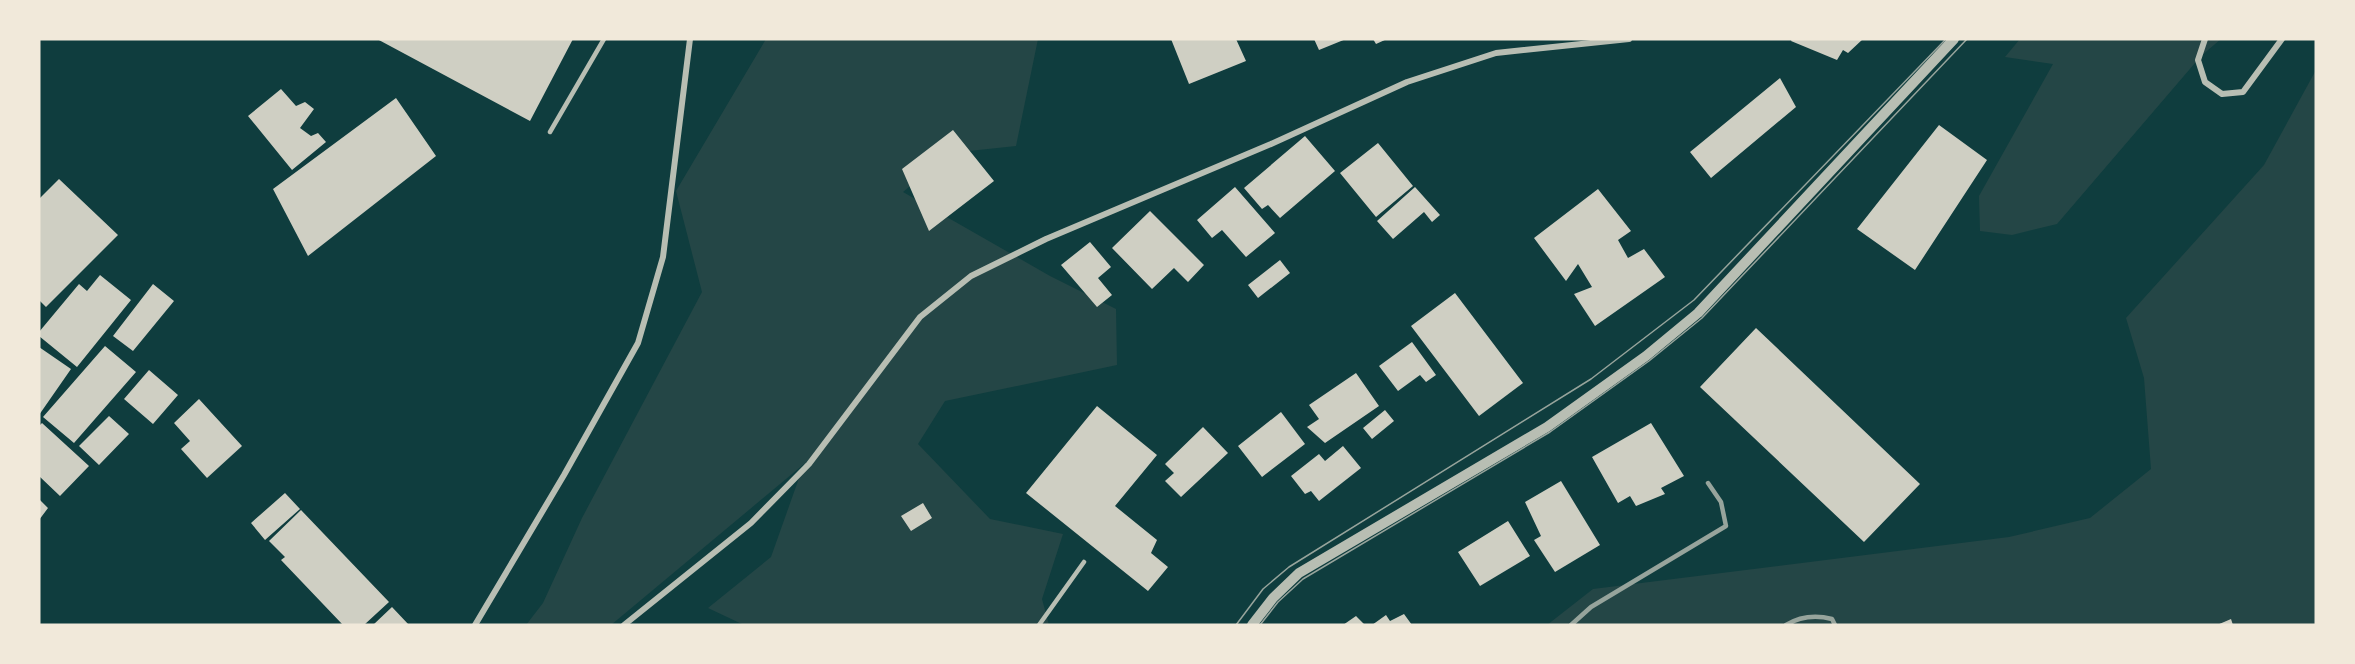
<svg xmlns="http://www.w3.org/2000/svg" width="2355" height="664" viewBox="0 0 2355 664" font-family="'Alegreya Sans',sans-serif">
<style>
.green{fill:#244646}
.building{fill:#cfcfc3}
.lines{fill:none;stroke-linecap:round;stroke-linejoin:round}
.service{stroke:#b8beb3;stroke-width:4.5}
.minor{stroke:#b8beb3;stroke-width:6}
.tertiary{stroke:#b8beb3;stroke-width:10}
.tram{stroke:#97a49c;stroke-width:1.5}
.rail{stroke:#97a49c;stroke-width:4.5}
</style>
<rect width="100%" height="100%" fill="#0f3d3e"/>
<path class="green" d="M766 39H1038L1016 146 950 153 903 192 1050 276 1116 309 1117 365 945 401 918 444 990 519 1063 534 1042 599 1049 625H744L708 608 771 557 804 464 611 625H526L543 603 582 518 702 292 676 191Z
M2020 39H2221L2201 56 2057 224 2012 235 1980 231 1979 196 2053 64 2005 57Z
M2316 70V625H1547L1593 589 2009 537 2090 518 2151 469 2144 378 2126 318 2264 165Z"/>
<path class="building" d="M377 39H573L530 121Z
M1171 39H1236L1246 61 1189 84Z
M1314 39H1346L1319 50Z
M1373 39H1387L1376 44Z
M1792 39H1863L1848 53 1843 50 1837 60 1791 41Z
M1780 78 1796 107 1711 178 1690 152Z
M281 89 296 106 305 102 314 109 300 128 311 136 318 133 326 142 292 170 248 116Z
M396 98 436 156 308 256 273 189Z
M1939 125 1987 160 1915 270 1857 229Z
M953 130 994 181 929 231 902 169Z
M1305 136 1335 171 1280 218 1268 205 1262 209 1244 188Z
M1378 143 1413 186 1376 217 1340 173Z
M59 179 118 235 46 307 39 300V199Z
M1235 187 1275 233 1246 257 1222 230 1212 238 1197 220Z
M1415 187 1440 215 1432 222 1424 212 1393 239 1377 221Z
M1598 189 1631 231 1618 240 1628 258 1644 249 1665 277 1595 326 1574 294 1592 287 1578 264 1566 281 1534 238Z
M1150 211 1204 265 1188 282 1174 268 1152 289 1112 248Z
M1090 242 1111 267 1098 278 1112 295 1097 307 1061 265Z
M1280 260 1290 273 1258 298 1248 285Z
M100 275 131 300 77 367 39 336V332L79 284 87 291Z
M153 284 174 301 133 351 113 336Z
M1455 293 1523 383 1479 416 1411 326Z
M1756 328 1920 484 1864 542 1700 387Z
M1412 342 1436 375 1426 382 1420 375 1398 391 1379 366Z
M105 346 136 372 74 443 43 417Z
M39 347 71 369 39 415Z
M149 370 178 395 153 424 124 399Z
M1356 373 1379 406 1325 443 1307 427 1319 419 1309 405Z
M199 399 242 446 207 478 181 449 190 441 174 423Z
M1097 406 1157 455 1115 506 1157 540 1151 553 1168 567 1148 591 1026 493Z
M1385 410 1394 421 1372 439 1363 428Z
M1281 412 1305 444 1262 477 1238 446Z
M109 416 129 434 99 465 79 446Z
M42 423 89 466 60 496 39 476V426Z
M1651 423 1684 476 1661 488 1665 494 1636 506 1630 496 1618 503 1592 457Z
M1203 427 1228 453 1181 497 1165 481 1174 473 1165 464Z
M1343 446 1361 468 1319 501 1311 491 1305 494 1291 476 1319 454 1325 461Z
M1561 481 1600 545 1555 572 1534 540 1541 536 1525 502Z
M285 493 300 509 265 540 251 523Z
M39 499 48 508 39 520Z
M923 503 932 518 911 531 901 516Z
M301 510 389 602 364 625H343L281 560 285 557 269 541Z
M1508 521 1530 556 1480 586 1458 552Z
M392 607 409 625H373Z
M1404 614 1412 625H1372L1386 615 1390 621Z
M1356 616 1365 625H1343Z
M2231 619 2233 625H2217Z"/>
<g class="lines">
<path class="service" d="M550 132 604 39
M1039 625 1084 562"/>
<path class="minor" d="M2205 39 2198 60 2205 82 2222 94 2243 92 2282 39
M475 625 564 475 638 343 663 257 690 39
M624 625 751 523 809 464 920 317 971 276 1046 239 1271 144 1407 82 1496 53 1629 39"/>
<path class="tertiary" d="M1252 625 1273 598 1299 573 1547 427 1646 356 1698 313 1954 39"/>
<path class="tram" d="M1236 625 1263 589 1289 567 1591 379 1694 300 1946 39
M1260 625 1278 602 1303 579 1550 432 1649 361 1702 318 1967 39"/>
<path class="rail" d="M1571 625 1591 607 1726 526 1721 502 1708 483
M1786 625C1801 616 1816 615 1832 619L1835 625"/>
</g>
<rect width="2355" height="664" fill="none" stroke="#f1e9da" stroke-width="81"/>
</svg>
